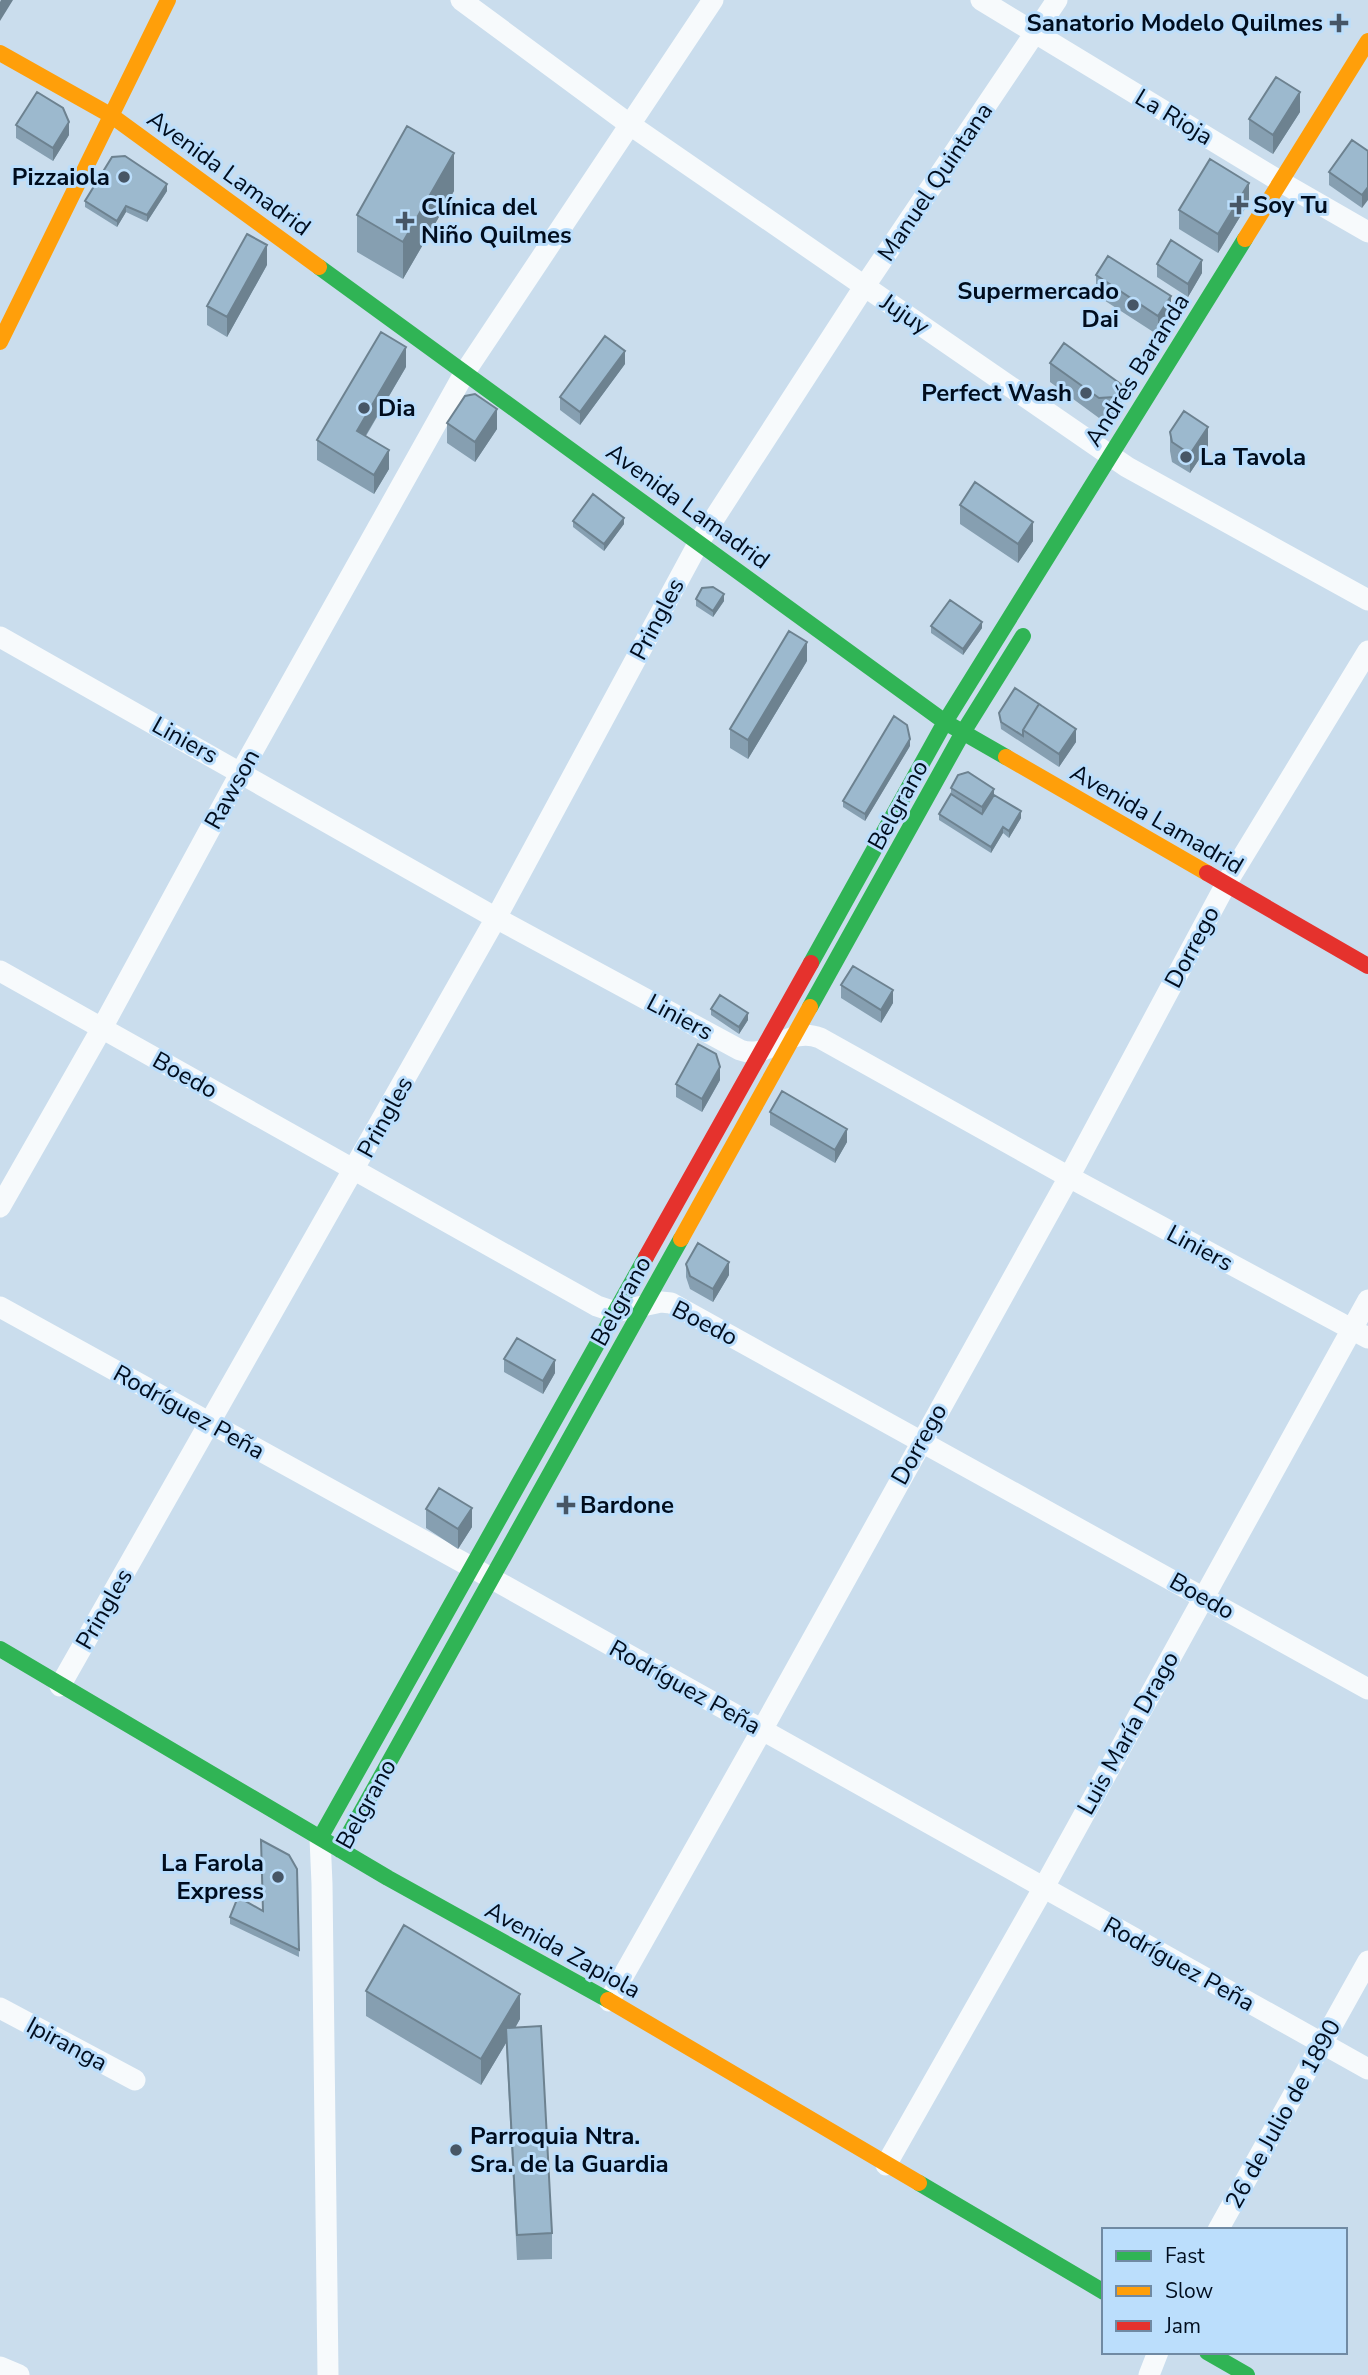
<svg xmlns="http://www.w3.org/2000/svg" width="1368" height="2375" viewBox="0 0 1368 2375" font-family="'Nunito Sans',sans-serif">
<style>
.lines{fill:none;stroke-linecap:round;stroke-linejoin:round}
.street{stroke:#f7fafc;stroke-width:21}
.fast{stroke:#30b455;stroke-width:16}
.slow{stroke:#ff9f0a;stroke-width:16}
.jam{stroke:#e5322d;stroke-width:16}
.wall{fill:#869fb1}
.shaded-wall{fill:#6d8290}
.building{fill:#9cb9ce;stroke:#6d8290;stroke-width:2}
.poi-dot{fill:#475666;stroke:#bbdefc;stroke-width:2.5}
.labels{text-anchor:middle;dominant-baseline:central;stroke-width:6;stroke-linejoin:round;paint-order:stroke}
.poi-label{font-size:24px;font-weight:bold;fill:#000d1e;stroke:#bbdefc;text-anchor:start}
.street-label{font-size:24px;fill:#000d1e;stroke:#bbdefc}
</style>
<rect width="100%" height="100%" fill="#cadded"/>
<g class="lines">
<path class="street" d="M461 0 629 124 1127 467 1368 600
M981 0 1281 182 1368 232
M0 637 496 918 740 1050C769 1061 788 1025 820 1038L1069 1177 1368 1338
M0 971 597 1306 615 1312 661 1302 671 1303 1368 1689
M0 1207 102 1028 241 772 465 372 713 0
M0 1307 473 1568 1368 2069
M60 1686 496 918 699 542 864 287 1057 0
M320 1838 322 1884 328 2375
M609 2001 762 1730 1069 1177 1226 884 1368 651
M0 2008 135 2080
M886 2165 1044 1887 1368 1300
M1218 2230 1368 1961
M0 2367 19 2375
M1149 2375 1158 2352"/>
<path class="fast" d="M319 267 945 722 1006 757
M811 963 945 722 1245 239
M810 1007 962 734 1023 636
M0 1649 388 1878 608 2000
M320 1838 646 1257
M340 1850 681 1239
M919 2183 1104 2292
M1207 2352 1247 2375"/>
<path class="slow" d="M0 53 112 116 319 267
M1245 239 1368 41
M0 342 168 0
M1006 757 1207 873
M681 1239 810 1007
M608 2000 919 2183"/>
<path class="jam" d="M1207 873 1368 966
M646 1257 811 963"/>
</g>
<path class="wall" d="M1300 112 1273 154 1249 139V119Z
M16 125 69 135 53 161 16 138Z
M1368 151 1362 208 1329 185V172Z
M167 191 147 222 126 212 117 227 85 207V201Z
M454 191 403 279 357 252V215Z
M1249 202 1218 253 1179 229V210Z
M1157 264 1202 273 1188 297 1157 277Z
M267 265 227 337 207 325V306Z
M1096 275 1171 315 1158 335 1096 295Z
M1064 343 1122 404 1114 416 1099 418 1050 382V363Z
M625 364 580 425 560 410V397Z
M406 367 366 436 389 469 374 494 317 460V440Z
M447 423 497 429 475 462 447 443Z
M1170 432 1208 446 1190 473 1172 462 1170 451Z
M960 505 1033 541 1018 563 960 524Z
M573 521 624 524 604 551 573 527Z
M696 599 724 601 713 617 696 606Z
M931 626 982 628 963 655 931 633Z
M807 661 748 759 730 748V729Z
M999 713 1076 742 1059 767 1001 729Z
M910 746 865 821 843 807V801Z
M951 788 994 795 1021 818 1009 838 1003 833 991 853 939 820V814L951 794Z
M841 985 893 1003 881 1023 841 998Z
M711 1009 748 1020 739 1034 711 1015Z
M720 1080 702 1112 676 1097V1084Z
M770 1112 847 1142 835 1163 770 1125Z
M686 1264 729 1275 713 1302 690 1289 686 1277Z
M504 1359 555 1373 543 1394 504 1372Z
M426 1509 472 1527 458 1549 426 1528Z
M297 1869 299 1957 230 1924V1917L263 1911Z
M366 1991 520 2019 515 2028 552 2233V2259L517 2260 506 2043 481 2085 366 2016Z"/>
<path class="shaded-wall" d="M1 0H13L0 21V2Z
M1300 92V112L1273 154V135Z
M69 122V135L53 161V148Z
M454 153V191L403 279V242Z
M1249 183V202L1218 253V234Z
M167 184V191L147 222V215Z
M1368 187V200L1362 208V195Z
M126 206V212L117 227V221Z
M267 245V265L227 337V317Z
M1202 260V273L1188 297V284Z
M1171 296V315L1158 335V316Z
M406 347V367L357 450V431Z
M625 351V364L580 425V412Z
M1122 385V404L1114 416V397Z
M497 409V429L475 462V442Z
M1208 427V446L1190 473V454Z
M389 450V469L374 494V475Z
M624 518V524L604 551V544Z
M1033 522V541L1018 563V544Z
M724 594V601L713 617V611Z
M982 622V628L963 655V649Z
M807 642V661L748 759V740Z
M1076 729V742L1059 767V754Z
M910 739V746L865 821V814Z
M994 789V802L982 820V807Z
M1021 811V818L1009 838V831Z
M1003 827V833L991 853V847Z
M893 990V1003L881 1023V1010Z
M748 1013V1020L739 1034V1027Z
M720 1067V1080L702 1112V1099Z
M847 1129V1142L835 1163V1150Z
M729 1262V1275L713 1302V1289Z
M555 1360V1373L543 1394V1381Z
M472 1508V1527L458 1549V1529Z
M520 1994V2019L507 2042 506 2028V2043L481 2085V2059Z"/>
<path class="building" d="M1276 77 1300 92 1273 135 1249 119Z
M37 92 63 108 69 122 53 148 16 125Z
M407 126 454 153 403 242 357 215Z
M1352 140 1368 151V187L1362 195 1329 172Z
M125 156 167 184 147 215 126 206 117 221 85 201 112 157Z
M1210 159 1249 183 1218 234 1179 210Z
M247 234 267 245 227 317 207 306Z
M1171 240 1202 260 1188 284 1157 264Z
M1108 256 1171 296 1158 316 1096 275Z
M381 332 406 347 357 431 389 450 374 475 317 440Z
M605 336 625 351 580 412 560 397Z
M1064 343 1122 385 1114 397 1099 398 1050 363Z
M475 394 497 409 475 442 447 423 465 396Z
M1184 411 1208 427 1190 454 1172 442 1170 432Z
M975 482 1033 522 1018 544 960 505Z
M593 494 624 518 604 544 573 521Z
M713 587 724 594 713 611 696 599 702 588Z
M950 600 982 622 963 649 931 626Z
M789 631 807 642 748 740 730 729Z
M1015 688 1042 706 1039 704 1023 730V736L1001 722 999 713Z
M1039 704 1076 729 1059 754 1023 730Z
M894 716 907 725 910 739 865 814 843 801Z
M968 772 994 789 982 807 951 788 958 775Z
M951 794 982 814 994 795 1021 811 1009 831 1003 827 991 847 939 814Z
M853 966 893 990 881 1010 841 985Z
M720 995 748 1013 739 1027 711 1009Z
M698 1044 716 1054 720 1067 702 1099 676 1084Z
M782 1091 847 1129 835 1150 770 1112Z
M698 1243 729 1262 713 1289 690 1276 686 1264Z
M517 1338 555 1360 543 1381 504 1359Z
M439 1488 472 1508 458 1529 426 1509Z
M261 1840 289 1855 297 1869 299 1950 230 1917 238 1897 263 1911Z
M404 1925 520 1994 481 2059 366 1991Z
M541 2026 552 2233 517 2235 506 2028Z"/>
<g class="poi-dot">
<path d="M1335.5 12.5h7v7h7v7h-7v7h-7v-7h-7v-7h7z"/>
<circle cx="124" cy="177" r="7"/>
<path d="M1235.5 194.5h7v7h7v7h-7v7h-7v-7h-7v-7h7z"/>
<path d="M401.5 210.5h7v7h7v7h-7v7h-7v-7h-7v-7h7z"/>
<circle cx="1133" cy="305" r="7"/>
<circle cx="1086" cy="393" r="7"/>
<circle cx="364" cy="408" r="7"/>
<circle cx="1186" cy="457" r="7"/>
<path d="M562.5 1494.5h7v7h7v7h-7v7h-7v-7h-7v-7h7z"/>
<circle cx="278" cy="1877" r="7"/>
<circle cx="456" cy="2150" r="7"/>
</g>
<g class="labels">
<g class="poi-label">
<text x="1323" y="23" text-anchor="end">Sanatorio Modelo Quilmes</text>
<text x="110" y="177" text-anchor="end">Pizzaiola</text>
<text x="1253" y="205">Soy Tu</text>
<text x="421" y="207">Clínica del<tspan x="421" dy="28">Niño Quilmes</tspan></text>
<text x="1119" y="291" text-anchor="end">Supermercado<tspan x="1119" dy="28">Dai</tspan></text>
<text x="1072" y="393" text-anchor="end">Perfect Wash</text>
<text x="378" y="408">Dia</text>
<text x="1200" y="457">La Tavola</text>
<text x="580" y="1505">Bardone</text>
<text x="264" y="1863" text-anchor="end">La Farola<tspan x="264" dy="28">Express</tspan></text>
<text x="470" y="2136">Parroquia Ntra.<tspan x="470" dy="28">Sra. de la Guardia</tspan></text>
</g>
<g class="street-label">
<text transform="translate(1174 117) rotate(31)">La Rioja</text>
<text transform="translate(229 173) rotate(36)">Avenida Lamadrid</text>
<text transform="translate(935 182) rotate(-56)">Manuel Quintana</text>
<text transform="translate(905 314) rotate(34)">Jujuy</text>
<text transform="translate(1137 370) rotate(-58)">Andrés Baranda</text>
<text transform="translate(688 506) rotate(36)">Avenida Lamadrid</text>
<text transform="translate(657 619) rotate(-62)">Pringles</text>
<text transform="translate(185 740) rotate(29)">Liniers</text>
<text transform="translate(232 789) rotate(-61)">Rawson</text>
<text transform="translate(898 805) rotate(-61)">Belgrano</text>
<text transform="translate(1157 819) rotate(30)">Avenida Lamadrid</text>
<text transform="translate(1192 947) rotate(-62)">Dorrego</text>
<text transform="translate(680 1017) rotate(28)">Liniers</text>
<text transform="translate(185 1075) rotate(29)">Boedo</text>
<text transform="translate(385 1117) rotate(-61)">Pringles</text>
<text transform="translate(1200 1248) rotate(28)">Liniers</text>
<text transform="translate(621 1301) rotate(-61)">Belgrano</text>
<text transform="translate(705 1323) rotate(27)">Boedo</text>
<text transform="translate(189 1412) rotate(29)">Rodríguez Peña</text>
<text transform="translate(919 1444) rotate(-61)">Dorrego</text>
<text transform="translate(1202 1596) rotate(29)">Boedo</text>
<text transform="translate(104 1609) rotate(-60)">Pringles</text>
<text transform="translate(685 1687) rotate(29)">Rodríguez Peña</text>
<text transform="translate(1128 1733) rotate(-61)">Luis María Drago</text>
<text transform="translate(366 1804) rotate(-61)">Belgrano</text>
<text transform="translate(563 1950) rotate(29)">Avenida Zapiola</text>
<text transform="translate(1179 1964) rotate(29)">Rodríguez Peña</text>
<text transform="translate(67 2044) rotate(28)">Ipiranga</text>
<text transform="translate(1283 2114) rotate(-61)">26 de Julio de 1890</text>
</g>
</g>
<rect x="1102" y="2228" width="245" height="126" fill="#bbdefc" stroke="#708aa3" stroke-width="2"/>
<rect x="1116" y="2251" width="35" height="10" fill="#30b455" stroke="#708aa3" stroke-width="2"/>
<text x="1165" y="2263" font-size="21" fill="#000d1e">Fast</text>
<rect x="1116" y="2286" width="35" height="10" fill="#ff9f0a" stroke="#708aa3" stroke-width="2"/>
<text x="1165" y="2298" font-size="21" fill="#000d1e">Slow</text>
<rect x="1116" y="2321" width="35" height="10" fill="#e5322d" stroke="#708aa3" stroke-width="2"/>
<text x="1165" y="2333" font-size="21" fill="#000d1e">Jam</text>
</svg>
